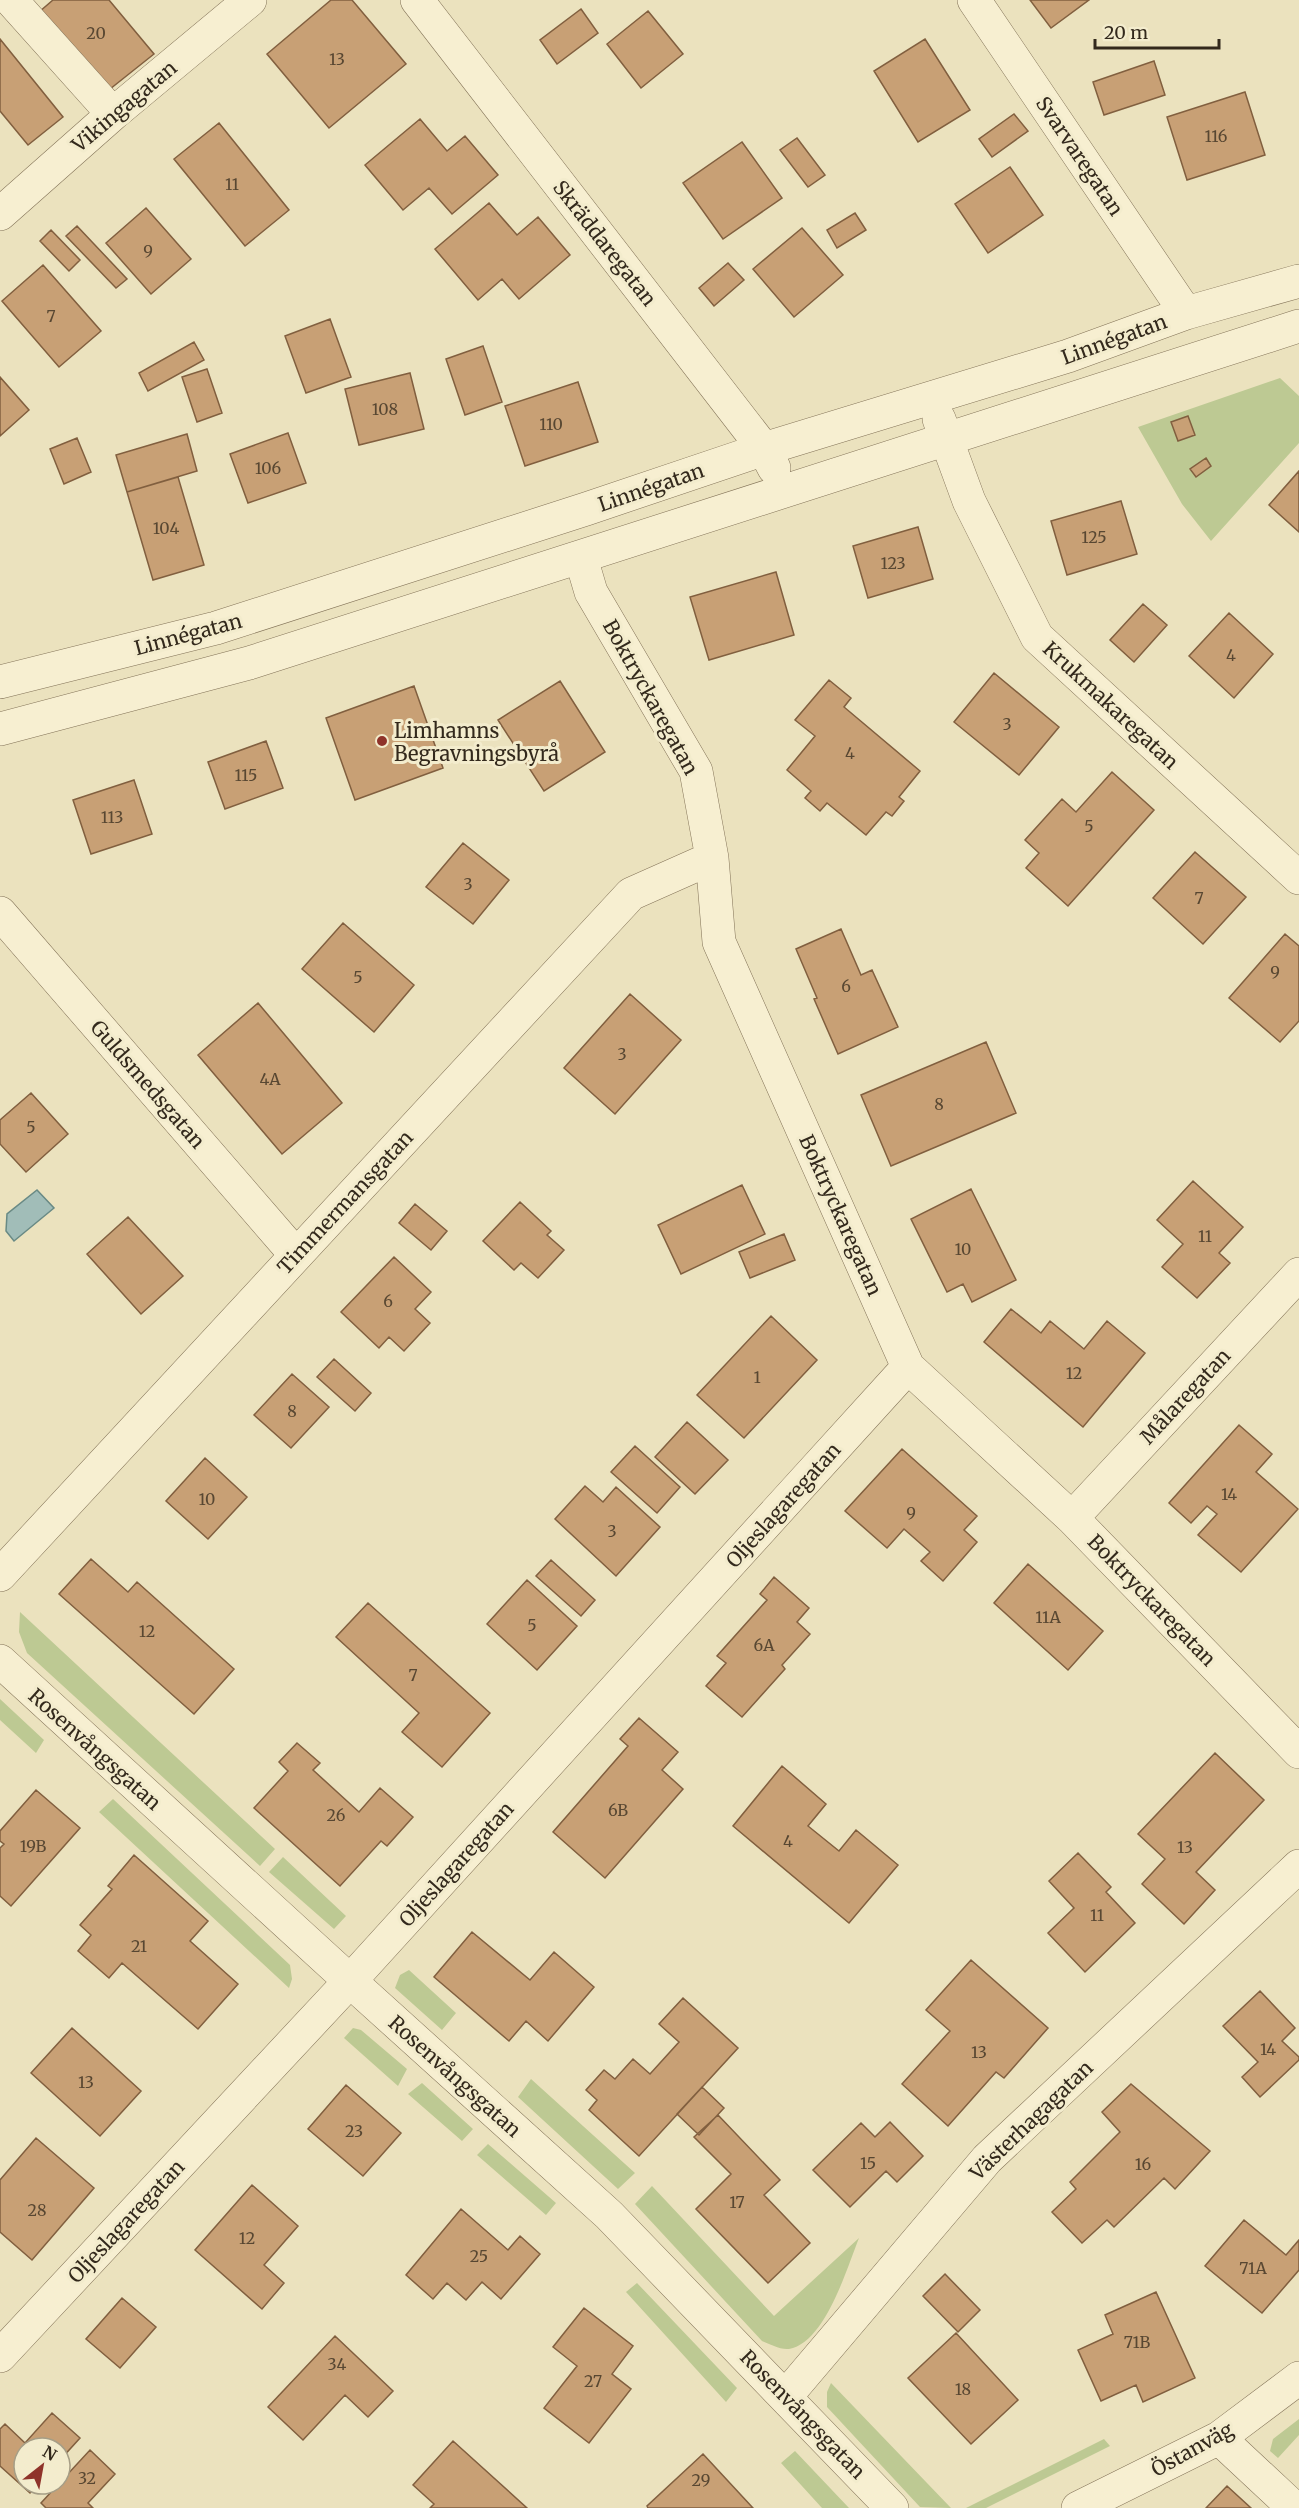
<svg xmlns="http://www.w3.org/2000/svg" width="1299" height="2508" viewBox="0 0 1299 2508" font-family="Merriweather,serif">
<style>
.green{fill:#bdc993}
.water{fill:#a1bdb8;stroke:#698a85;stroke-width:1.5}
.building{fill:#c8a075;stroke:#815f3f;stroke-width:1.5}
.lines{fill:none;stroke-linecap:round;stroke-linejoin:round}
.minor-casing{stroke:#837358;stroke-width:34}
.minor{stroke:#f7efd1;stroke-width:33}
.poi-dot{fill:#8f332a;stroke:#f3eccd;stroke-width:2}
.labels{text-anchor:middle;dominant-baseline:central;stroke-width:6;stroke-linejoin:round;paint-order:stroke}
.number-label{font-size:16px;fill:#584732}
.street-label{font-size:20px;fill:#33291c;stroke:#f3eccd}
.poi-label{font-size:20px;fill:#33291c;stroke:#f3eccd;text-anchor:start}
</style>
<rect width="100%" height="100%" fill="#ebe2be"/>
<path class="green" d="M1280 378 1299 396V443L1211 541 1182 504 1138 427Z
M20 1612 275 1849 260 1866 27 1653 19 1632Z
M0 1699 44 1740 36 1753 0 1720Z
M113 1799 290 1965 292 1979 289 1988 99 1812Z
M283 1857 346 1916 334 1929 269 1872Z
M409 1970 456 2013 442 2030 395 1988 400 1975Z
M353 2028 361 2030 407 2069 398 2086 344 2038Z
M531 2079 635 2173 618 2189 518 2097Z
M422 2083 473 2129 462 2141 408 2094Z
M488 2144 556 2203 546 2215 477 2155Z
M652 2186 774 2316 859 2238C847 2268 825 2343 789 2349 780 2350 770 2344 762 2341L635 2204Z
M637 2283 737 2388 726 2402 626 2292Z
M831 2383 951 2508 920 2507 827 2407V2392Z
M1299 2419V2435L1278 2458 1270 2451 1273 2439Z
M1104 2439 1110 2446 986 2508H966Z
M795 2451 849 2508H822L781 2463Z"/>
<path class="water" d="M37 1190 54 1208 14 1241 6 1231 7 1214Z"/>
<path class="building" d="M53 0H109L154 54 105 93 39 12Z
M331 0H352L406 64 329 128 267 54Z
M1030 0H1089L1051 28Z
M581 9 598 33 557 64 540 40Z
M648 11 683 54 641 88 607 44Z
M0 39 63 117 28 145 0 111Z
M925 39 970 110 918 142 874 71Z
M1154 61 1165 95 1104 115 1093 82Z
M1245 92 1265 155 1187 180 1167 117Z
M1014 114 1028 131 992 157 979 139Z
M420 119 447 151 465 136 498 175 452 214 429 188 403 210 365 165Z
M219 123 289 210 245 246 174 159Z
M797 138 825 175 808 187 780 150Z
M742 142 782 198 723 239 683 183Z
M1010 167 1043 215 988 253 955 204Z
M489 203 517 235 538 217 570 255 519 299 502 279 478 300 435 249Z
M146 208 191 259 151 294 106 243Z
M855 213 866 230 837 248 827 230Z
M77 226 127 279 116 288 66 236Z
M802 228 843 275 794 317 753 269Z
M51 230 80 260 69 271 40 241Z
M728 263 744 280 714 306 699 288Z
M43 265 101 331 59 367 2 301Z
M330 319 351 377 306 393 285 336Z
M194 342 204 360 148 391 139 373Z
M483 346 502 402 465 415 446 359Z
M207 369 222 413 197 422 182 377Z
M410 373 424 429 359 445 345 389Z
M0 377 29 410 0 436Z
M578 382 598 442 525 466 505 406Z
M1188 416 1195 435 1178 441 1171 422Z
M288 433 306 483 248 503 230 454Z
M187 434 197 471 127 492 116 455Z
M77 438 91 472 64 484 50 449Z
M1206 458 1211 466 1196 477 1190 469Z
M1299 471V532L1269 505Z
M178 477 204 565 153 580 127 492Z
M1121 501 1137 554 1067 575 1051 521Z
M918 527 933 579 868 598 853 546Z
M776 572 794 635 709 660 690 597Z
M1143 604 1167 625 1134 662 1110 640Z
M1229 613 1273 654 1234 698 1189 656Z
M994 673 1059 727 1019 775 954 722Z
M829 680 851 698 844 707 920 771 899 797 904 801 892 816 886 812 866 835 827 803 820 811 805 798 811 791 787 770 815 736 795 720Z
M560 681 605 752 544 791 498 720Z
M414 686 443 768 355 800 326 718Z
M266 741 283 788 225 809 208 762Z
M1112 772 1154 810 1068 906 1026 868 1039 853 1025 840 1062 799 1076 812Z
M134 780 152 834 91 854 73 800Z
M463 843 509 880 473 924 426 887Z
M1195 852 1246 897 1203 944 1153 898Z
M343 923 414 985 374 1032 302 969Z
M841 929 861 975 872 970 898 1027 838 1054 814 999 817 998 796 949Z
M1285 934 1299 946V1021L1280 1042 1229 998Z
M630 994 681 1040 615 1114 564 1068Z
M258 1003 342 1103 282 1154 198 1055Z
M986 1042 1016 1113 891 1166 861 1095Z
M31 1093 68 1134 26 1172 0 1144V1120Z
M1193 1181 1243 1227 1219 1253 1230 1263 1197 1298 1162 1267 1183 1244 1157 1220Z
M742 1185 765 1234 681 1274 658 1225Z
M971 1189 1016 1280 972 1302 963 1284 947 1292 911 1219Z
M520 1202 551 1231 547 1235 564 1250 538 1278 521 1263 514 1270 483 1241Z
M415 1204 447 1231 431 1250 399 1223Z
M128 1217 183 1276 141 1314 87 1254Z
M784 1234 795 1260 750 1278 739 1252Z
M394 1257 431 1292 415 1309 430 1323 404 1351 389 1337 379 1348 341 1312Z
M1011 1309 1041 1333 1050 1321 1084 1349 1107 1321 1145 1353 1083 1427 984 1342Z
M771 1316 817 1360 744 1438 697 1395Z
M334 1359 371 1393 355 1411 317 1377Z
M292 1374 329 1407 291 1448 254 1415Z
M687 1422 728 1460 695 1494 655 1457Z
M1239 1425 1272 1454 1256 1472 1298 1509 1241 1572 1198 1535 1217 1514 1207 1506 1191 1523 1169 1503Z
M635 1446 680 1487 657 1513 611 1472Z
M902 1449 977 1516 964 1530 977 1542 943 1581 921 1561 930 1552 904 1529 887 1548 845 1511Z
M205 1458 247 1497 208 1539 166 1501Z
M585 1486 603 1502 616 1487 660 1527 616 1576 555 1519Z
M91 1559 128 1592 137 1582 234 1669 194 1714 59 1594Z
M551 1560 595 1600 581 1616 536 1576Z
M1028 1564 1103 1631 1068 1670 994 1603Z
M774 1577 809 1608 797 1622 810 1634 782 1665 785 1669 742 1717 706 1686 726 1663 717 1656 767 1600 760 1594Z
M527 1580 577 1626 537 1670 487 1624Z
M368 1603 490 1713 442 1767 402 1732 419 1713 336 1637Z
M639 1718 678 1752 662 1770 683 1789 605 1878 553 1832 628 1746 620 1739Z
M297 1743 320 1763 313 1770 359 1812 380 1788 413 1817 387 1846 381 1841 340 1886 254 1808 288 1771 279 1762Z
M1215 1753 1264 1800 1196 1872 1215 1890 1184 1924 1142 1884 1165 1859 1138 1834Z
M782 1766 826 1804 808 1826 839 1851 856 1830 898 1865 849 1923 733 1826Z
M36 1790 80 1828 11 1906 0 1896V1848L4 1844 0 1841V1831Z
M1078 1853 1111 1887 1106 1892 1135 1923 1085 1972 1048 1933 1074 1908 1049 1881Z
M134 1855 208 1921 190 1941 238 1984 198 2029 122 1963 109 1978 78 1951 91 1935 80 1925 112 1889 108 1886Z
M472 1932 530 1980 554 1952 594 1987 548 2041 526 2021 509 2041 434 1977Z
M971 1960 1048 2028 1004 2078 996 2072 948 2126 902 2084 950 2031 926 2010Z
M1260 1991 1295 2028 1282 2041 1299 2057V2060L1260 2097 1242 2077 1258 2062 1223 2026Z
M683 1998 738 2048 639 2156 589 2110 597 2100 586 2090 604 2070 615 2079 633 2059 650 2074 679 2042 659 2024Z
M72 2028 141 2091 100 2136 31 2073Z
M1131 2084 1210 2151 1175 2189 1164 2178 1114 2227 1107 2220 1082 2243 1052 2212 1076 2189 1070 2182 1120 2132 1102 2112Z
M346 2085 401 2133 363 2176 308 2129Z
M702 2087 724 2108 699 2135 677 2114Z
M718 2115 780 2180 764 2195 810 2243 768 2283 696 2209 731 2174 694 2137Z
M890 2122 923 2156 897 2182 886 2171 850 2207 813 2170 861 2123 875 2137Z
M36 2138 94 2188 32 2260 0 2232V2180Z
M252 2185 298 2226 264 2265 284 2283 262 2309 195 2250Z
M461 2209 508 2250 520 2236 540 2254 501 2299 482 2282 466 2300 447 2283 433 2299 406 2275Z
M1244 2220 1286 2255 1299 2240V2270L1262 2313 1205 2266Z
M945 2274 980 2310 958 2332 923 2296Z
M1156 2292 1195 2378 1143 2402 1136 2385 1101 2401 1078 2350 1113 2334 1105 2315Z
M122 2298 156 2327 120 2368 86 2339Z
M584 2308 633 2346 612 2374 631 2389 589 2443 544 2408 577 2366 553 2347Z
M956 2333 1018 2400 971 2444 908 2378Z
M335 2336 393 2391 368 2417 345 2395 303 2440 268 2407Z
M52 2413 80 2438 60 2460V2448H24V2484H38L30 2493 0 2466V2429L5 2424 25 2443Z
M453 2441 527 2508H430L434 2504 413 2485Z
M90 2450 115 2474 88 2503 93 2508H46L41 2503Z
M703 2454 753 2508H648L647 2506Z
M1227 2486 1251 2508H1206Z"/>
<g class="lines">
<g class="minor-casing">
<path id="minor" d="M11 0 113 114
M417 0 764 449 774 468
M974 0 1186 313
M0 214 113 114 250 0
M939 419 969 501 1037 637 1299 878
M581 558 591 592 696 771 712 858 719 942 908 1367 1072 1518 1299 1752
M0 682 216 628 586 509 764 449 1068 356 1186 313 1299 281
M0 729 249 663 1299 326
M0 913 296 1255
M1072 1518 1299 1274
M0 1575 631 894 712 858
M0 1661 350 1981 609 2215 892 2508
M0 2356 350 1981 908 1367
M786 2396 987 2159 1299 1866
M1219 2438 1294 2508
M1078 2508 1219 2438 1299 2378"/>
</g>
<use href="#minor" class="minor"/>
</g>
<circle class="poi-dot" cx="382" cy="741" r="6"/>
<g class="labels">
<g class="number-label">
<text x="96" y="33">20</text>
<text x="337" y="59">13</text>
<text x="1216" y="136">116</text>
<text x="232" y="184">11</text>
<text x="148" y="251">9</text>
<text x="51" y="316">7</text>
<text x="385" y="409">108</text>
<text x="551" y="424">110</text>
<text x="268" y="468">106</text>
<text x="166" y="528">104</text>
<text x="1094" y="537">125</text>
<text x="893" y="563">123</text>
<text x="1231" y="655">4</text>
<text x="1007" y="724">3</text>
<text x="850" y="753">4</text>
<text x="246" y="775">115</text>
<text x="112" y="817">113</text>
<text x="1089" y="826">5</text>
<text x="468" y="884">3</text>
<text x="1199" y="898">7</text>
<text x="1275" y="972">9</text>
<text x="358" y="977">5</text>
<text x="846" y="986">6</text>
<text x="622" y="1054">3</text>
<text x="270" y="1079">4A</text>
<text x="939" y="1104">8</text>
<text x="31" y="1127">5</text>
<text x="1205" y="1236">11</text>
<text x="963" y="1249">10</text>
<text x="388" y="1301">6</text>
<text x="1074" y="1373">12</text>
<text x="757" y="1377">1</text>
<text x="292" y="1411">8</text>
<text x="1229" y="1494">14</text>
<text x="207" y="1499">10</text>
<text x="911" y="1513">9</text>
<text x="612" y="1531">3</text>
<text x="1048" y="1617">11A</text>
<text x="532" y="1625">5</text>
<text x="147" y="1631">12</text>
<text x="764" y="1645">6A</text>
<text x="413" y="1675">7</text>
<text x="618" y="1810">6B</text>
<text x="336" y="1815">26</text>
<text x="788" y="1841">4</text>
<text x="33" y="1846">19B</text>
<text x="1185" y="1847">13</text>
<text x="1097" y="1915">11</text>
<text x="139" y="1946">21</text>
<text x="1268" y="2049">14</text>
<text x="979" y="2052">13</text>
<text x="86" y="2082">13</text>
<text x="354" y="2131">23</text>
<text x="868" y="2163">15</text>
<text x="1143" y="2164">16</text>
<text x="737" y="2202">17</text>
<text x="37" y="2210">28</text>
<text x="247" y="2238">12</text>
<text x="479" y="2256">25</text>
<text x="1253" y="2268">71A</text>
<text x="1137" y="2342">71B</text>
<text x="337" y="2364">34</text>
<text x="593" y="2381">27</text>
<text x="963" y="2389">18</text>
<text x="87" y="2478">32</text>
<text x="701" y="2480">29</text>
</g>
<g class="street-label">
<text transform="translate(124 106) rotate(-40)">Vikingagatan</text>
<text transform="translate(1080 156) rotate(56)">Svarvaregatan</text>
<text transform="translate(605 243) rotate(52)">Skräddaregatan</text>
<text transform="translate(1114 339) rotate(-20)">Linnégatan</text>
<text transform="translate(651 487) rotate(-19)">Linnégatan</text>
<text transform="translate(188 634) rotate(-15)">Linnégatan</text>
<text transform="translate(651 697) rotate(61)">Boktryckaregatan</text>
<text transform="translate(1111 705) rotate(43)">Krukmakaregatan</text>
<text transform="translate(148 1084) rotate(49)">Guldsmedsgatan</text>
<text transform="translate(345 1202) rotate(-47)">Timmermansgatan</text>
<text transform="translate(841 1215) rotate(66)">Boktryckaregatan</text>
<text transform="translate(1185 1396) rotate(-47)">Målaregatan</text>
<text transform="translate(783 1505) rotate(-48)">Oljeslagaregatan</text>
<text transform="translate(1152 1600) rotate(46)">Boktryckaregatan</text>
<text transform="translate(95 1749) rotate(42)">Rosenvångsgatan</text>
<text transform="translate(456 1864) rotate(-48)">Oljeslagaregatan</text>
<text transform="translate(455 2076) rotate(42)">Rosenvångsgatan</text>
<text transform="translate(1031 2120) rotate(-44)">Västerhagagatan</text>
<text transform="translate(126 2221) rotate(-47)">Oljeslagaregatan</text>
<text transform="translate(803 2414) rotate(46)">Rosenvångsgatan</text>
<text transform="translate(1192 2449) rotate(-29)">Östanväg</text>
</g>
<g class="poi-label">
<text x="394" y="730">Limhamns<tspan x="394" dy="23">Begravningsbyrå</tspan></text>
</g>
</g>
<g transform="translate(42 2466) rotate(31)"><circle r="28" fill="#f3eccd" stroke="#a69e86" stroke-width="1.5"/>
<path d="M0-4.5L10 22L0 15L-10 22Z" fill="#8f332a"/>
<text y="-9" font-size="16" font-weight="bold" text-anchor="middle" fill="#33291c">N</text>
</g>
<path d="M1095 39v9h124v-9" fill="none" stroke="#33291c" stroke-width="3"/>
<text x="1104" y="39" font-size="18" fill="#33291c" stroke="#f3eccd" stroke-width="4.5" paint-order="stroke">20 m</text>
</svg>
